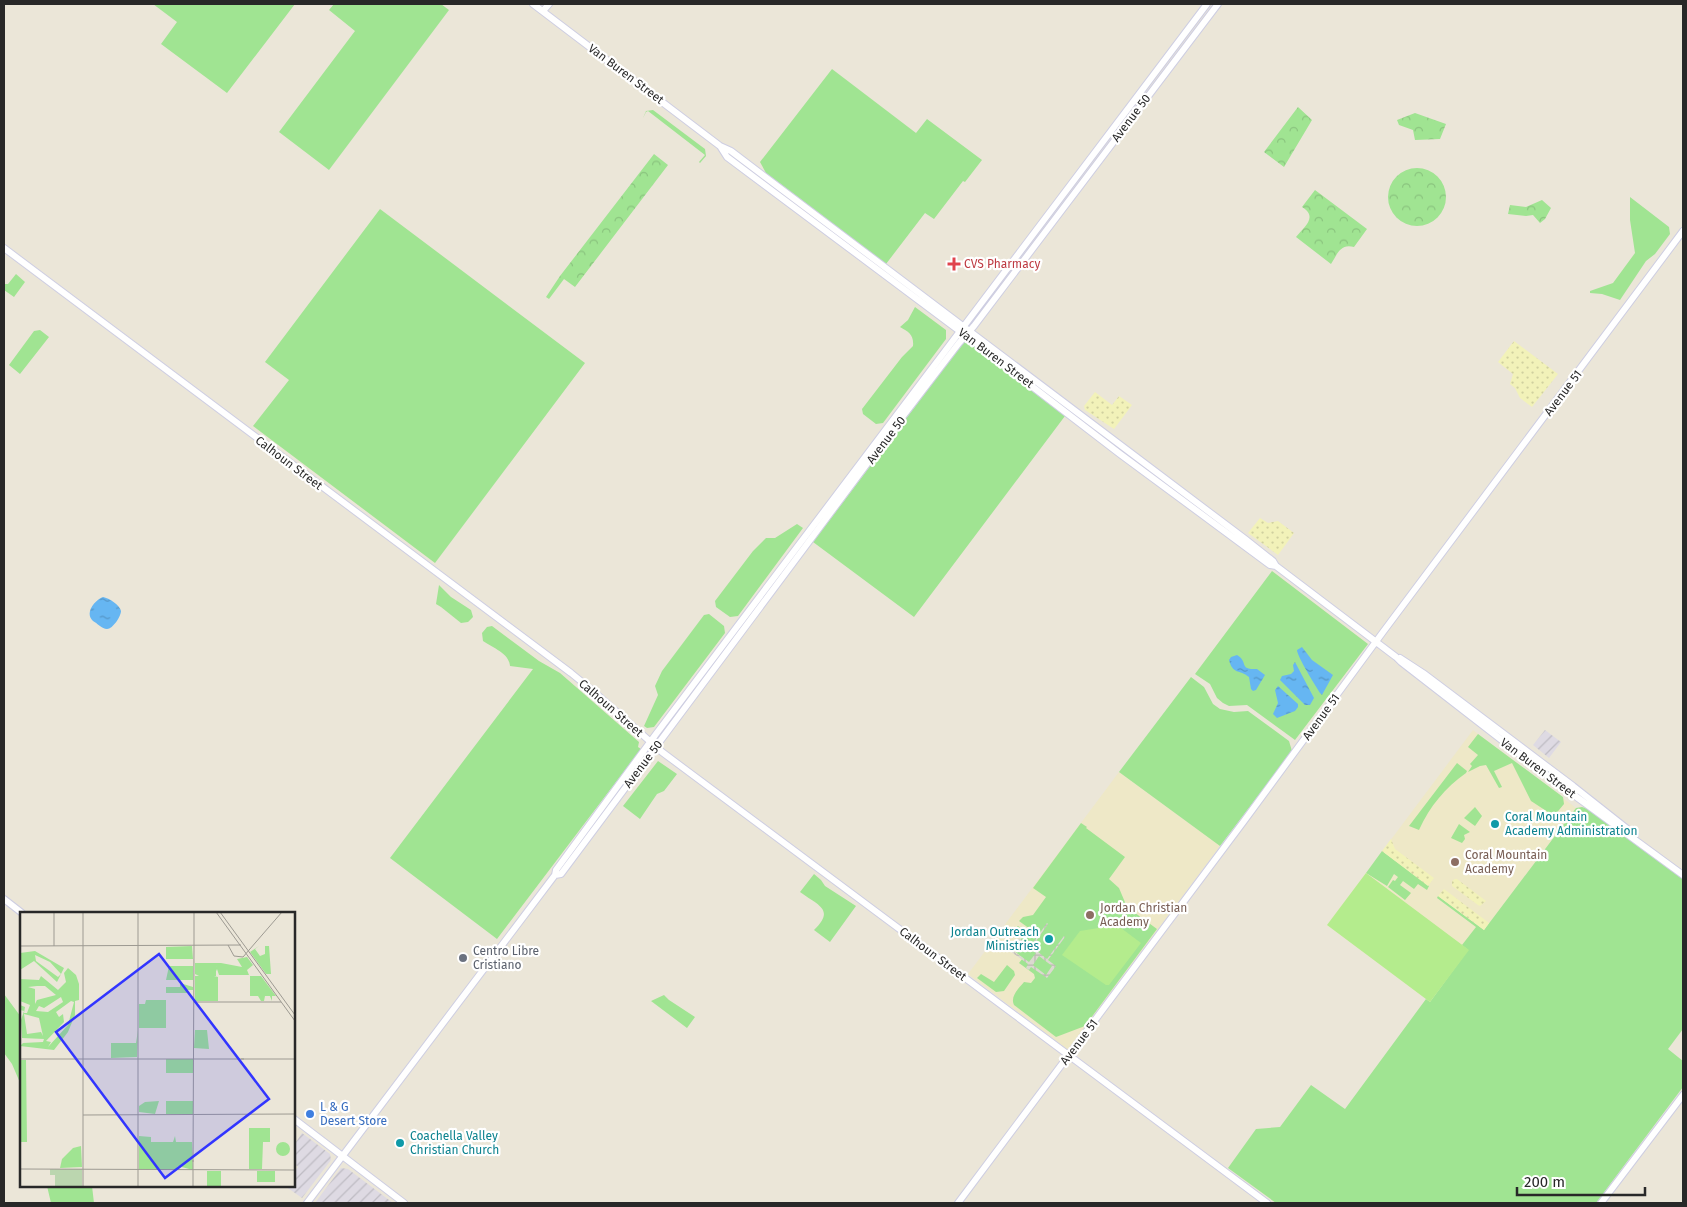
<svg xmlns="http://www.w3.org/2000/svg" width="1687" height="1207" viewBox="0 0 1687 1207" font-family="'Fira Sans',sans-serif">
<style>
.industrial{fill:url(#industrial-furrows)}
.education{fill:#eee8c7}
.grass{fill:#a0e492}
.forest{fill:url(#forest-crowns)}
.sand{fill:url(#sand-dots)}
.pitch{fill:#b4ec8d}
.plaza{fill:url(#plaza-grid);fill-rule:evenodd}
.water{fill:url(#water-ripples)}
.lines{fill:none;stroke-linecap:round;stroke-linejoin:round}
.secondary-casing{stroke:#cecee2;stroke-width:8}
.secondary{stroke:#fff;stroke-width:6}
.health-dot{fill:#e0444e;stroke:#fff;stroke-width:2}
.culture-dot{fill:#0f9aa8;stroke:#fff;stroke-width:2}
.education-dot{fill:#8d6e63;stroke:#fff;stroke-width:2}
.worship-dot{fill:#6b7280;stroke:#fff;stroke-width:2}
.shop-dot{fill:#3f7fe0;stroke:#fff;stroke-width:2}
.labels{text-anchor:middle;dominant-baseline:central;stroke-width:4.5;stroke-linejoin:round;paint-order:stroke}
.street-label{font-size:12px;fill:#282828;stroke:#fff}
.health-label{font-size:12px;fill:#be3a42;stroke:#fff;text-anchor:start}
.culture-label{font-size:12px;fill:#0d838f;stroke:#fff;text-anchor:start}
.education-label{font-size:12px;fill:#785e54;stroke:#fff;text-anchor:start}
.worship-label{font-size:12px;fill:#5b616d;stroke:#fff;text-anchor:start}
.shop-label{font-size:12px;fill:#366cbe;stroke:#fff;text-anchor:start}
.inset-road{fill:none;stroke:#9d9a92;stroke-width:1}
.view{fill:#3235ff;fill-opacity:0.15;stroke:#3235ff;stroke-width:2.5}
.inset-edge{fill:none;stroke:#282828;stroke-width:2.5}
</style>
<defs>
<pattern id="industrial-furrows" width="10" height="10" patternUnits="userSpaceOnUse" patternTransform="scale(1.25)"><rect width="10" height="10" fill="#dedae3"/><path d="M-1 1l2-2M0 10L10 0M9 11l2-2" fill="none" stroke="#bebbc3"/></pattern>
<pattern id="forest-crowns" width="20" height="18" patternUnits="userSpaceOnUse" patternTransform="scale(1.25)"><rect width="20" height="18" fill="#a0e492"/><path d="M2 6a3 3 0 1 1 6 0M12 15a3 3 0 1 1 6 0" fill="none" stroke="#8ac47e"/></pattern>
<pattern id="sand-dots" width="8" height="8" patternUnits="userSpaceOnUse" patternTransform="scale(1.25)"><rect width="8" height="8" fill="#f2f2b9"/><path d="M2 2h.1M6 6h.1" fill="none" stroke="#d0d09f" stroke-width="1.8" stroke-linecap="round"/></pattern>
<pattern id="plaza-grid" width="8" height="8" patternUnits="userSpaceOnUse" patternTransform="scale(1.25)"><rect width="8" height="8" fill="#dbd9cf"/><path d="M0 4h8M4 0v8" fill="none" stroke="#bcbab2"/></pattern>
<pattern id="water-ripples" width="26" height="14" patternUnits="userSpaceOnUse" patternTransform="scale(1.25)"><rect width="26" height="14" fill="#66b6f2"/><path d="M2 4q2-2 4 0t4 0M15 11q2-2 4 0t4 0" fill="none" stroke="#5494c4"/></pattern>
</defs>
<rect width="100%" height="100%" fill="#ebe6d8"/>
<path class="industrial" d="M1545 730 1561 742 1549 758 1533 745Z
M302 1133 330 1154 331 1160 302 1198 285 1186H294V1172L298 1167 294 1163V1145Z
M341 1168 348 1169 393 1203H315Z"/>
<path class="education" d="M1473 730 1576 808 1430 1002 1327 925Z
M1119 772 1220 846 1068 1050 968 974Z"/>
<path class="grass" d="M153 4H295L227 93 161 44 177 22Z
M334 4H441L449 10 329 170 279 132 355 31 329 10Z
M832 69 916 133 927 119 982 160 965 182 963 181 934 219 925 213 886 264 766 173 760 162Z
M653 110 705 149 706 156 700 163 699 162 705 155 648 111 646 112 643 118 646 111Z
M1630 197 1669 227 1670 234 1655 254 1646 261 1620 300 1602 294 1590 293V291L1613 283 1635 253 1630 220Z
M380 209 585 363 435 563 253 426 289 380 265 362Z
M16 274 25 282 14 297 4 290V284H8Z
M915 307 946 330V339L883 423 876 424 863 414 862 409 902 357 913 346C914 335 909 332 900 327L908 320Z
M40 330 49 337 20 374 9 365 34 331Z
M965 340 1065 416 914 617 813 542Z
M797 524 803 528 738 616 730 617 716 607 715 601 753 551 766 538H775Z
M1272 571 1368 644 1295 740 1247 705 1229 706 1223 703 1217 698 1210 684 1195 674Z
M439 585 451 597 471 610 473 617 468 622 461 623 441 607 436 604Z
M709 614 724 626 725 633 654 727 647 728 644 726 658 695 655 686 662 671 704 615Z
M492 626 539 661 560 673 639 742 638 747 641 749 497 939 390 858 533 669 510 666C509 653 493 648 483 641L482 633 487 627Z
M1191 677 1204 687 1213 704 1220 709 1234 712 1248 711 1289 741 1292 751 1220 846 1119 772Z
M1478 734 1563 797 1564 804 1554 816 1531 801 1512 763 1494 771 1502 787 1499 788 1486 765 1480 766 1468 772 1472 766 1470 764 1478 755 1468 747Z
M658 761 677 774 664 791 657 794 640 819 623 806Z
M1457 763 1467 771 1466 773C1445 788 1430 806 1419 830L1409 826Z
M1475 807 1482 816 1475 826 1464 818Z
M1582 807 1591 810 1683 878V1029L1668 1049 1683 1061V1087L1596 1203H1276L1228 1168 1256 1129 1280 1127 1311 1085 1345 1109 1426 999 1430 1002 1468 950 1462 945 1476 927 1437 898 1438 896 1484 930 1576 808Z
M1081 823 1087 827 1086 828 1125 857 1109 879 1119 888 1127 907 1157 929 1085 1026 1056 1037 1014 1005C1010 997 1018 989 1024 982L1031 983 1035 978 1034 974 1019 963 1023 958 1013 950 1024 935 1018 930 1016 932 1013 930 1018 926 1027 933 1030 929 1019 921 1023 917 1033 915 1046 897 1033 888Z
M1459 824 1470 832 1464 835 1465 839 1462 843 1451 838Z
M1382 851 1429 886 1427 890 1418 884 1414 889 1403 881 1400 885 1411 893 1405 900 1388 887 1393 880 1395 881 1398 877 1394 874 1387 886 1366 873Z
M814 874 821 880 825 886 856 906 830 942 814 930C836 909 817 905 800 892Z
M1007 965 1014 971 1015 975 1004 991 996 992 977 978 981 974 994 982Z
M4 994 21 1017V1085L12 1064 4 1053Z
M664 995 669 1000 695 1017 687 1028 651 1001Z
M47 1186H92L94 1203H51Z"/>
<path class="forest" d="M1298 107 1312 120 1284 167 1264 152Z
M1415 113 1446 124 1440 139 1415 140 1413 130 1399 125 1397 120Z
M654 154 668 165 575 287 564 279 549 299 546 297 560 276Z
M1388 197a29 29 0 1 1 58 0a29 29 0 1 1-58 0Z
M1315 190 1367 229 1354 247C1340 243 1337 255 1331 264L1296 237C1303 228 1319 217 1302 207Z
M1542 200 1551 208 1545 219 1540 223 1533 215 1526 216 1508 214 1510 205 1526 207Z"/>
<path class="sand" d="M1514 341 1558 374 1532 407 1520 398 1515 388 1510 384 1513 374 1498 362Z
M1095 392 1112 405 1119 396 1132 405 1114 429 1085 410 1084 406Z
M1260 518 1268 523 1278 521 1294 533 1278 555 1248 533Z
M1391 839 1395 849 1434 878 1428 886 1382 851Z
M1455 879H1457L1486 901 1480 906 1478 905 1452 886V881Z
M1444 889 1489 923 1484 930 1438 896Z"/>
<path class="pitch" d="M1366 873 1469 950 1430 1002 1327 925Z
M1117 925 1141 943 1109 985H1106L1062 955 1080 931Z"/>
<path class="plaza" d="M1047 923 1048 924 1036 941 1037 942 1033 948 1047 959 1064 936 1065 937 1048 960 1056 966 1047 978 1031 967 1029 970 1026 968 1028 964 1010 951 1019 938 1031 947 1035 942 1034 941ZM1019 941 1036 953 1029 962 1013 951ZM1039 956 1052 966 1046 975 1033 965Z"/>
<path class="water" d="M103 597C109 598 120 605 121 611 121 616 113 629 107 629 102 629 97 623 93 621 84 613 95 600 103 597Z
M1302 647 1312 660 1333 675 1322 695 1320 693C1315 685 1297 656 1297 650Z
M1237 655C1249 662 1238 670 1257 669L1265 675 1256 690 1253 691 1251 689 1249 677C1239 669 1233 675 1229 660L1231 657Z
M1295 662 1314 698 1310 705H1305L1280 680 1282 676 1291 674 1294 671 1293 665Z
M1278 686 1298 704V707L1295 711 1277 718 1273 714 1278 703 1275 690Z"/>
<g class="lines">
<g class="secondary-casing">
<path id="secondary" d="M533 4 720 146 731 151 1245 539 1273 561 1276 566 1396 657 1401 662 1552 779 1683 875
M543 11 549 4
M720 146 727 157 965 335 1120 454 1270 565 1276 566
M4 248 571 673 593 691 662 752 1267 1203
M1400 658 1423 673 1573 786 1635 835
M555 875 561 874 887 437 959 343 974 326 1218 4
M4 899 22 913
M294 1119 404 1203
M307 1203 555 875 556 870 656 734 1207 4
M958 1203 1244 821 1383 632 1683 231
M1601 1203 1683 1095"/>
</g>
<use href="#secondary" class="secondary"/>
</g>
<path class="health-dot" d="M951.5 256.5h5v5h5v5h-5v5h-5v-5h-5v-5h5z"/>
<g class="culture-dot">
<circle cx="1495" cy="824" r="5"/>
<circle cx="1049" cy="939" r="5"/>
<circle cx="400" cy="1143" r="5"/>
</g>
<g class="education-dot">
<circle cx="1455" cy="862" r="5"/>
<circle cx="1090" cy="915" r="5"/>
</g>
<circle class="worship-dot" cx="463" cy="958" r="5"/>
<circle class="shop-dot" cx="310" cy="1114" r="5"/>
<g class="labels">
<g class="street-label">
<text transform="translate(626 74) rotate(37)">Van Buren Street</text>
<text transform="translate(1131 118) rotate(-53)">Avenue 50</text>
<text transform="translate(996 358) rotate(37)">Van Buren Street</text>
<text transform="translate(1563 393) rotate(-53)">Avenue 51</text>
<text transform="translate(886 440) rotate(-53)">Avenue 50</text>
<text transform="translate(289 463) rotate(37)">Calhoun Street</text>
<text transform="translate(611 708) rotate(41)">Calhoun Street</text>
<text transform="translate(1321 717) rotate(-54)">Avenue 51</text>
<text transform="translate(643 764) rotate(-53)">Avenue 50</text>
<text transform="translate(1538 768) rotate(37)">Van Buren Street</text>
<text transform="translate(933 954) rotate(37)">Calhoun Street</text>
<text transform="translate(1079 1042) rotate(-53)">Avenue 51</text>
</g>
<g class="health-label">
<text x="964" y="264">CVS Pharmacy</text>
</g>
<g class="culture-label">
<text x="1505" y="817">Coral Mountain<tspan x="1505" dy="14">Academy Administration</tspan></text>
<text x="1039" y="932" text-anchor="end">Jordan Outreach<tspan x="1039" dy="14">Ministries</tspan></text>
<text x="410" y="1136">Coachella Valley<tspan x="410" dy="14">Christian Church</tspan></text>
</g>
<g class="education-label">
<text x="1465" y="855">Coral Mountain<tspan x="1465" dy="14">Academy</tspan></text>
<text x="1100" y="908">Jordan Christian<tspan x="1100" dy="14">Academy</tspan></text>
</g>
<g class="worship-label">
<text x="473" y="951">Centro Libre<tspan x="473" dy="14">Cristiano</tspan></text>
</g>
<g class="shop-label">
<text x="320" y="1107">L &amp; G<tspan x="320" dy="14">Desert Store</tspan></text>
</g>
</g>
<g transform="translate(20 912)">
<rect width="275" height="275" fill="#ebe6d8"/>
<path d="M172 34 173 47H146V35ZM239 34 235 37 240 44 245 42V34H249L251 62H246L230 40ZM15 39 44 56 37 70 14 49 0 58V41ZM15 43 30 50 41 62 38 65 16 49ZM227 45 233 53 227 58 229 63H199L197 57 194 64 198 65V89H175V64H181L201 51 222 55 217 47ZM149 54H173V68H146ZM48 56 56 63 59 72V88L55 89V103L48 120 34 138 0 134 3 131 23 130 24 127 2 126 1 108 4 99 0 98V93L5 95 4 101H7L10 93 0 89V67L19 68 21 64 38 78 46 70 44 61ZM17 74H25L36 83 17 88 15 92V77L8 75ZM41 85 43 90 28 100 16 99 19 94 24 96ZM51 89 54 90 48 113 28 135 31 130 26 129 44 110 43 102 39 105 36 100ZM4 102 19 106 23 124 21 120 7 122ZM230 64H241L256 84H252V89L250 84H245L244 89H241L238 84H230ZM160 71 173 75V78H168V81H146V75H160ZM126 88H146V116H119V92H125ZM118 118 117 145 91 146V131H116ZM175 118H187L189 137 174 136ZM146 147H173V161H146ZM0 148H6L7 230H0ZM139 189 135 202 119 200V194L125 190ZM146 189H173V202H146ZM119 224 131 225V230H153L155 224 156 230H172L173 258 158 254 157 257H119ZM256 237a7 7 0 1 1 14 0a7 7 0 1 1-14 0ZM61 234 62 255 40 256 42 247 53 236ZM187 259H201V275H187ZM237 259H255V270H237Z" fill="#a0e492" fill-rule="evenodd"/>
<path d="M175 51H201V54H196V64H179L175 62ZM229 216H250V230H243L242 257H229Z" fill="#a0e492"/>
<path d="M30 257H62V275H35V263H30Z" fill="#bbd6af"/>
<path class="inset-road" d="M34 0V34M63 0V257M174 0V34M196 0 275 109M200 0 275 103M208 33 214 44 223 45 262 0M0 34 221 33M174 90H261M0 147H224M221 147H275M63 203 275 202M173 248V275M173 250 174 34M0 257 275 258M63 275V257M118 275V0"/>
<path class="view" d="M139 42 249 187 145 266 36 120Z"/>
<rect width="275" height="275" class="inset-edge"/>
</g>
<rect width="1687" height="1207" fill="none" stroke="#282828" stroke-width="10"/>
<path d="M1517 1187v8h128v-8" fill="none" stroke="#282828" stroke-width="2.5"/>
<text x="1524" y="1187" font-size="15" fill="#282828" stroke="#ffffff" stroke-width="4" paint-order="stroke">200 m</text>
</svg>
